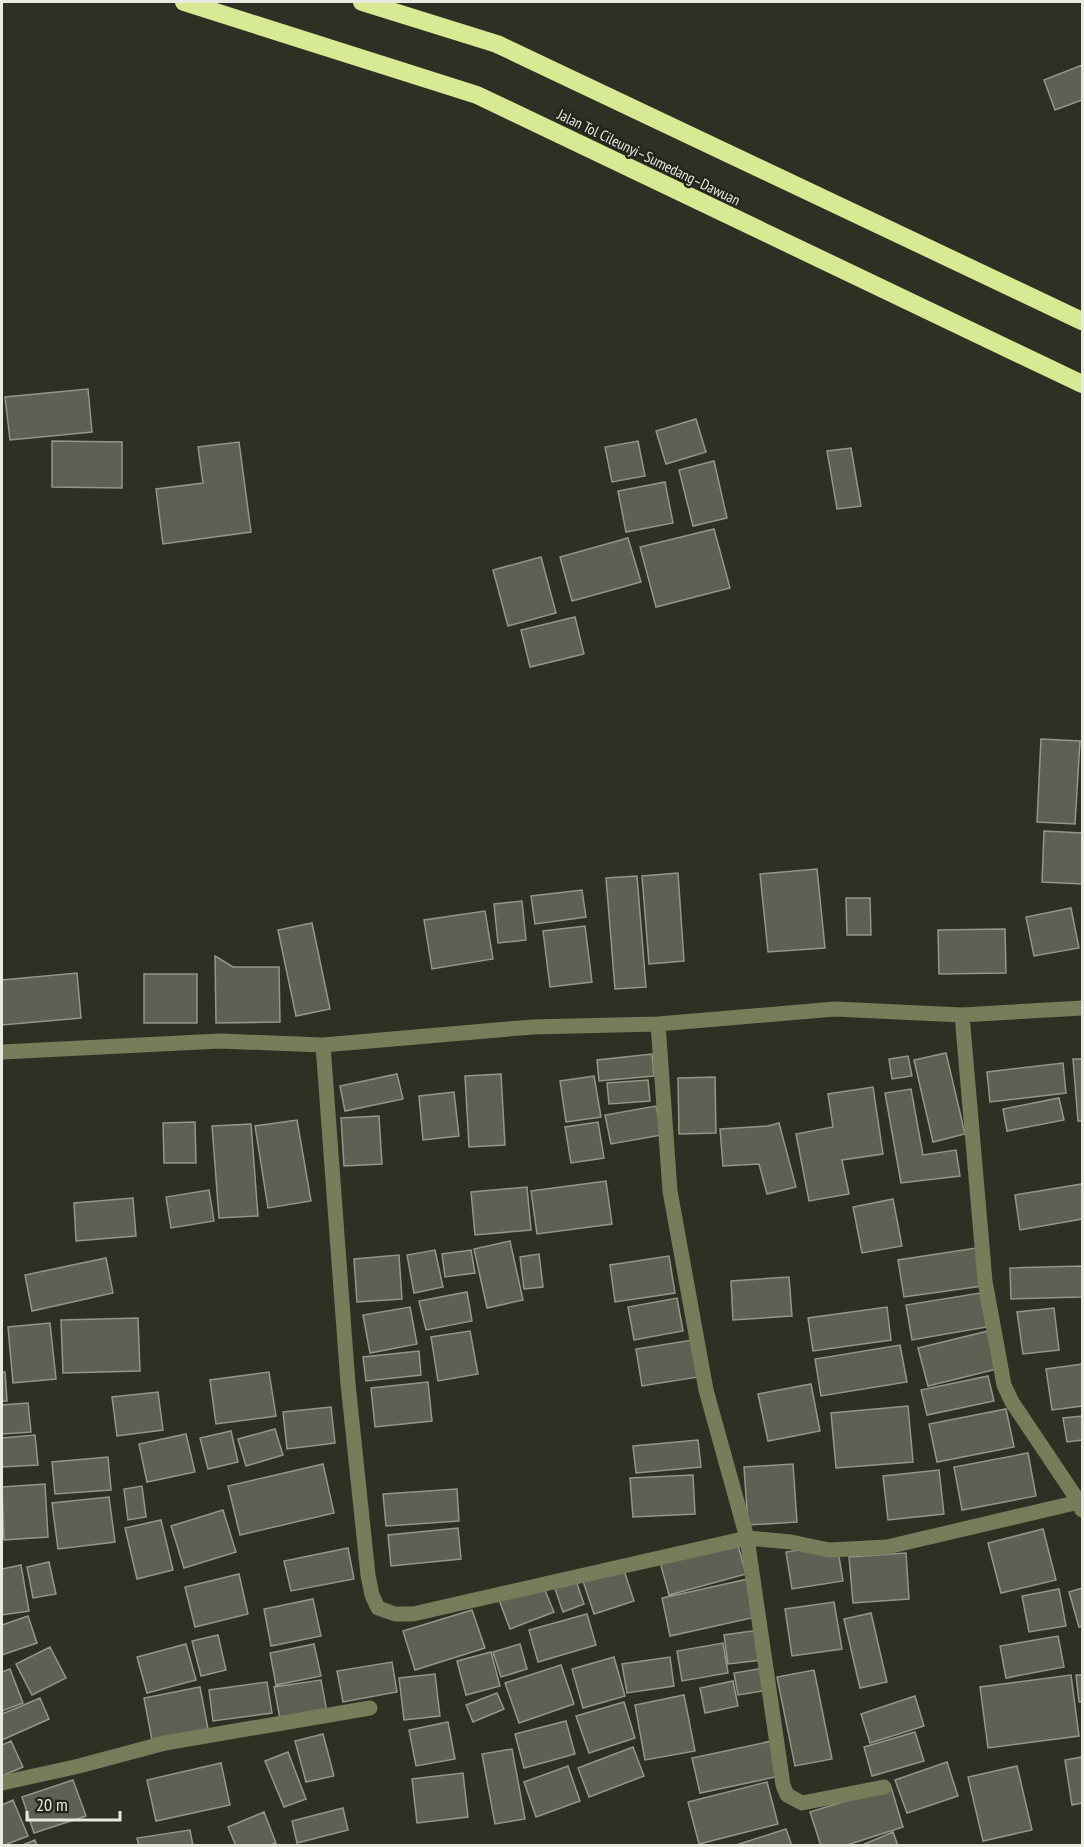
<svg xmlns="http://www.w3.org/2000/svg" width="1084" height="1847" viewBox="0 0 1084 1847" font-family="'PT Sans Narrow',sans-serif">
<style>
.building{fill:#5d6153;stroke:#939688;stroke-width:1.5}
.lines{fill:none;stroke-linecap:round;stroke-linejoin:round}
.minor{stroke:#757d5a;stroke-width:15}
.highway{stroke:#d7e992;stroke-width:18}
.labels{text-anchor:middle;dominant-baseline:central;stroke-width:5;stroke-linejoin:round;paint-order:stroke}
.street-label{font-size:15px;fill:#e8eae2;stroke:#24261b}
</style>
<rect width="100%" height="100%" fill="#2e3024"/>
<path class="building" d="M1082 65V100L1055 110 1044 80Z
M88 389 92 432 10 440 5 397Z
M696 419 706 452 666 464 656 431Z
M52 441 122 442V488L52 487Z
M638 441 645 476 612 482 605 447Z
M239 442 251 532 163 544 156 489 203 483 198 447Z
M851 448 861 506 837 509 827 451Z
M714 461 727 518 693 526 679 470Z
M665 482 673 523 626 532 618 491Z
M714 529 730 588 656 607 640 547Z
M628 538 641 582 572 601 560 557Z
M541 557 556 613 508 626 493 570Z
M575 617 584 654 530 667 521 630Z
M1041 739 1080 741 1075 824 1037 822Z
M1044 831 1082 833V884L1042 882Z
M817 869 825 948 768 952 760 874Z
M678 873 684 961 649 964 642 876Z
M637 876 646 987 615 989 606 878Z
M582 890 586 917 535 924 531 896Z
M846 898H870L871 935H847Z
M522 901 526 940 498 943 494 904Z
M1071 908 1079 948 1034 956 1026 917Z
M485 911 493 959 432 969 424 920Z
M312 923 330 1009 296 1016 278 930Z
M585 926 592 982 550 987 543 931Z
M1005 929 1006 973 939 974 938 930Z
M215 956 233 967H279L280 1022 216 1023Z
M77 973 81 1018 2 1025V980Z
M144 974H197V1023H144Z
M946 1053 965 1134 933 1142 914 1060Z
M652 1054 654 1076 599 1081 597 1060Z
M908 1056 912 1076 892 1079 889 1059Z
M1073 1059H1082V1121H1078Z
M1063 1063 1066 1093 990 1102 987 1072Z
M397 1074 403 1099 345 1111 340 1086Z
M501 1074 505 1145 469 1147 465 1076Z
M594 1076 601 1117 566 1122 560 1081Z
M715 1077 716 1133 679 1134 678 1078Z
M648 1080 650 1101 609 1104 607 1083Z
M873 1087 883 1154 842 1160 849 1194 809 1201 796 1134 833 1127 828 1094Z
M911 1089 923 1155 956 1150 960 1176 901 1183 885 1093Z
M454 1092 459 1136 423 1140 419 1096Z
M1059 1098 1064 1120 1007 1131 1003 1109Z
M656 1106 662 1135 611 1144 605 1115Z
M379 1116 382 1164 344 1166 341 1118Z
M297 1120 311 1201 268 1208 255 1126Z
M195 1122 196 1163H164L163 1123Z
M598 1122 604 1158 571 1163 565 1127Z
M779 1123 796 1187 767 1194 759 1164 723 1166 720 1129 768 1126Z
M251 1124 258 1216 219 1218 212 1126Z
M606 1181 612 1224 537 1234 531 1191Z
M1082 1184V1219L1020 1230 1015 1195Z
M527 1187 531 1230 475 1235 471 1192Z
M209 1190 214 1221 171 1228 166 1197Z
M133 1198 136 1236 76 1241 74 1203Z
M893 1199 902 1246 862 1253 853 1207Z
M510 1241 523 1300 487 1308 474 1249Z
M976 1248 982 1286 904 1297 898 1260Z
M435 1250 443 1287 414 1293 407 1255Z
M471 1250 475 1273 445 1277 442 1254Z
M539 1254 543 1287 524 1289 520 1257Z
M399 1255 402 1299 357 1302 354 1259Z
M669 1256 675 1293 615 1302 610 1265Z
M106 1258 113 1293 32 1311 25 1275Z
M1082 1266V1297L1011 1299 1010 1268Z
M789 1277 792 1316 733 1320 731 1281Z
M467 1292 472 1321 426 1330 419 1301Z
M980 1293 987 1327 912 1340 906 1305Z
M677 1298 683 1331 634 1340 628 1307Z
M410 1307 417 1344 370 1353 363 1315Z
M887 1307 891 1340 813 1351 808 1318Z
M1054 1308 1059 1350 1023 1354 1017 1312Z
M138 1318 140 1371 63 1373 61 1320Z
M50 1323 56 1379 13 1383 8 1327Z
M470 1331 478 1374 438 1381 431 1337Z
M988 1331 997 1369 928 1386 918 1348Z
M692 1340 698 1377 642 1386 636 1349Z
M900 1345 907 1382 821 1396 815 1359Z
M419 1351 421 1375 366 1381 363 1357Z
M1082 1364V1406L1052 1410 1046 1369Z
M2 1372H5L7 1401H2Z
M269 1372 276 1416 216 1424 210 1380Z
M988 1376 994 1401 927 1415 921 1390Z
M428 1382 432 1421 375 1427 371 1388Z
M811 1384 820 1431 768 1441 758 1394Z
M158 1392 163 1430 117 1436 112 1397Z
M28 1403 31 1432 2 1434V1405Z
M908 1406 913 1462 836 1468 831 1413Z
M331 1407 335 1443 287 1449 283 1412Z
M1006 1409 1014 1447 937 1462 929 1424Z
M1082 1416V1440L1067 1442 1063 1418Z
M275 1429 283 1455 246 1466 238 1439Z
M231 1431 238 1462 208 1469 200 1438Z
M186 1434 195 1472 147 1482 139 1444Z
M35 1435 38 1465 2 1467V1438Z
M698 1440 701 1467 636 1473 633 1446Z
M1028 1453 1036 1496 962 1510 954 1467Z
M108 1457 111 1490 55 1494 52 1462Z
M323 1464 334 1513 240 1535 228 1486Z
M793 1464 797 1522 748 1525 744 1467Z
M939 1470 944 1514 888 1520 883 1476Z
M693 1475 695 1514 633 1517 630 1478Z
M45 1484 48 1537 4 1540 2 1487Z
M142 1486 146 1517 128 1520 124 1489Z
M457 1489 459 1521 386 1526 383 1494Z
M109 1497 115 1542 58 1549 52 1503Z
M223 1510 236 1552 184 1568 171 1526Z
M161 1520 173 1570 137 1579 125 1528Z
M458 1528 461 1559 391 1566 388 1535Z
M1043 1529 1056 1580 1001 1593 988 1543Z
M737 1542 746 1574 669 1595 660 1562Z
M837 1544 843 1581 792 1589 786 1552Z
M348 1548 354 1579 291 1591 284 1561Z
M906 1553 909 1599 853 1603 849 1557Z
M621 1561 634 1601 594 1614 581 1575Z
M49 1562 56 1594 33 1598 27 1567Z
M21 1565 29 1611 2 1615V1569Z
M573 1572 584 1604 563 1612 552 1580Z
M239 1574 248 1614 195 1627 185 1587Z
M748 1579 756 1617 670 1636 662 1598Z
M542 1583 554 1612 510 1629 499 1600Z
M1082 1588V1626L1079 1627 1069 1592Z
M1059 1589 1066 1626 1029 1632 1022 1596Z
M313 1599 321 1636 271 1646 264 1609Z
M834 1602 842 1649 792 1656 785 1609Z
M472 1610 485 1648 415 1670 403 1631Z
M871 1613 887 1682 860 1688 844 1619Z
M587 1614 596 1645 538 1662 529 1630Z
M28 1616 37 1643 2 1655V1625Z
M759 1630 762 1660 728 1664 724 1635Z
M218 1635 226 1670 201 1676 192 1641Z
M1058 1636 1064 1667 1006 1678 1000 1646Z
M723 1643 728 1673 682 1681 677 1651Z
M186 1644 196 1680 147 1693 137 1657Z
M314 1644 321 1676 276 1685 270 1653Z
M520 1644 527 1669 501 1677 493 1652Z
M50 1647 66 1678 32 1695 16 1664Z
M491 1652 500 1686 466 1695 457 1661Z
M614 1657 625 1696 583 1708 572 1669Z
M670 1657 674 1686 627 1693 622 1664Z
M392 1662 397 1692 343 1702 337 1671Z
M561 1665 574 1704 519 1723 505 1683Z
M764 1668 768 1690 738 1695 734 1673Z
M10 1669 23 1703 2 1711V1672Z
M814 1670 832 1759 795 1766 777 1677Z
M435 1674 440 1716 404 1720 399 1678Z
M1071 1675 1079 1736 988 1748 980 1687Z
M1076 1675H1082V1702H1079Z
M321 1680 327 1712 280 1719 274 1687Z
M733 1681 738 1706 705 1713 700 1688Z
M267 1682 272 1713 213 1721 209 1690Z
M200 1687 208 1729 152 1740 144 1698Z
M497 1693 504 1709 473 1722 466 1705Z
M684 1695 695 1751 645 1760 635 1705Z
M915 1696 924 1726 870 1743 861 1714Z
M40 1698 49 1719 2 1740V1714Z
M624 1702 635 1738 589 1753 576 1716Z
M566 1721 575 1754 524 1768 515 1734Z
M448 1722 455 1759 416 1766 409 1730Z
M915 1732 924 1761 872 1776 864 1747Z
M323 1734 334 1776 306 1782 295 1741Z
M11 1741 23 1767 2 1776V1745Z
M772 1741 780 1776 700 1793 692 1758Z
M633 1747 644 1776 589 1797 578 1768Z
M512 1749 525 1819 495 1824 482 1754Z
M288 1752 306 1799 284 1807 265 1761Z
M1082 1757V1803L1072 1805 1065 1760Z
M947 1762 958 1796 907 1813 895 1780Z
M221 1763 230 1805 156 1821 147 1780Z
M568 1766 580 1801 536 1817 524 1782Z
M1017 1766 1032 1830 983 1841 968 1777Z
M463 1773 468 1817 417 1823 412 1779Z
M73 1780 86 1816 34 1833 22 1797Z
M767 1782 778 1824 699 1844 688 1802Z
M891 1787 903 1827 844 1846H821L810 1812Z
M13 1800 28 1836 2 1846V1805Z
M343 1808 348 1830 297 1843 292 1821Z
M264 1812 276 1843 269 1846H236L228 1827Z
M786 1829 792 1846H733Z
M190 1830 193 1846H139L137 1838Z
M893 1832 898 1846H860Z
M35 1840 37 1846H20Z"/>
<g class="lines">
<path class="minor" d="M962 1015 985 1281 1004 1385 1012 1402 1079 1502 1082 1510
M323 1045 348 1384 368 1575 372 1595 378 1608 395 1614H413L747 1538 706 1390 670 1191 658 1024
M2 1052 220 1041 323 1045 532 1027 658 1024 835 1009 962 1015 1082 1008
M2 1783 79 1766 165 1743 370 1708
M884 1787 802 1803 787 1795 783 1785 747 1538 791 1542 829 1550 887 1547 1079 1502"/>
<path class="highway" d="M184 2 477 95 1082 384
M362 2 497 44 1082 321"/>
</g>
<g class="labels">
<g class="street-label">
<text transform="translate(649 157) rotate(26)">Jalan Tol Cileunyi–Sumedang–Dawuan</text>
</g>
</g>
<rect width="1084" height="1847" fill="none" stroke="#e8eae2" stroke-width="6"/>
<path d="M27 1811v9h93v-9" fill="none" stroke="#e8eae2" stroke-width="3"/>
<text x="36" y="1811" font-size="18" fill="#e8eae2" stroke="#24261b" stroke-width="4.5" paint-order="stroke">20 m</text>
</svg>
